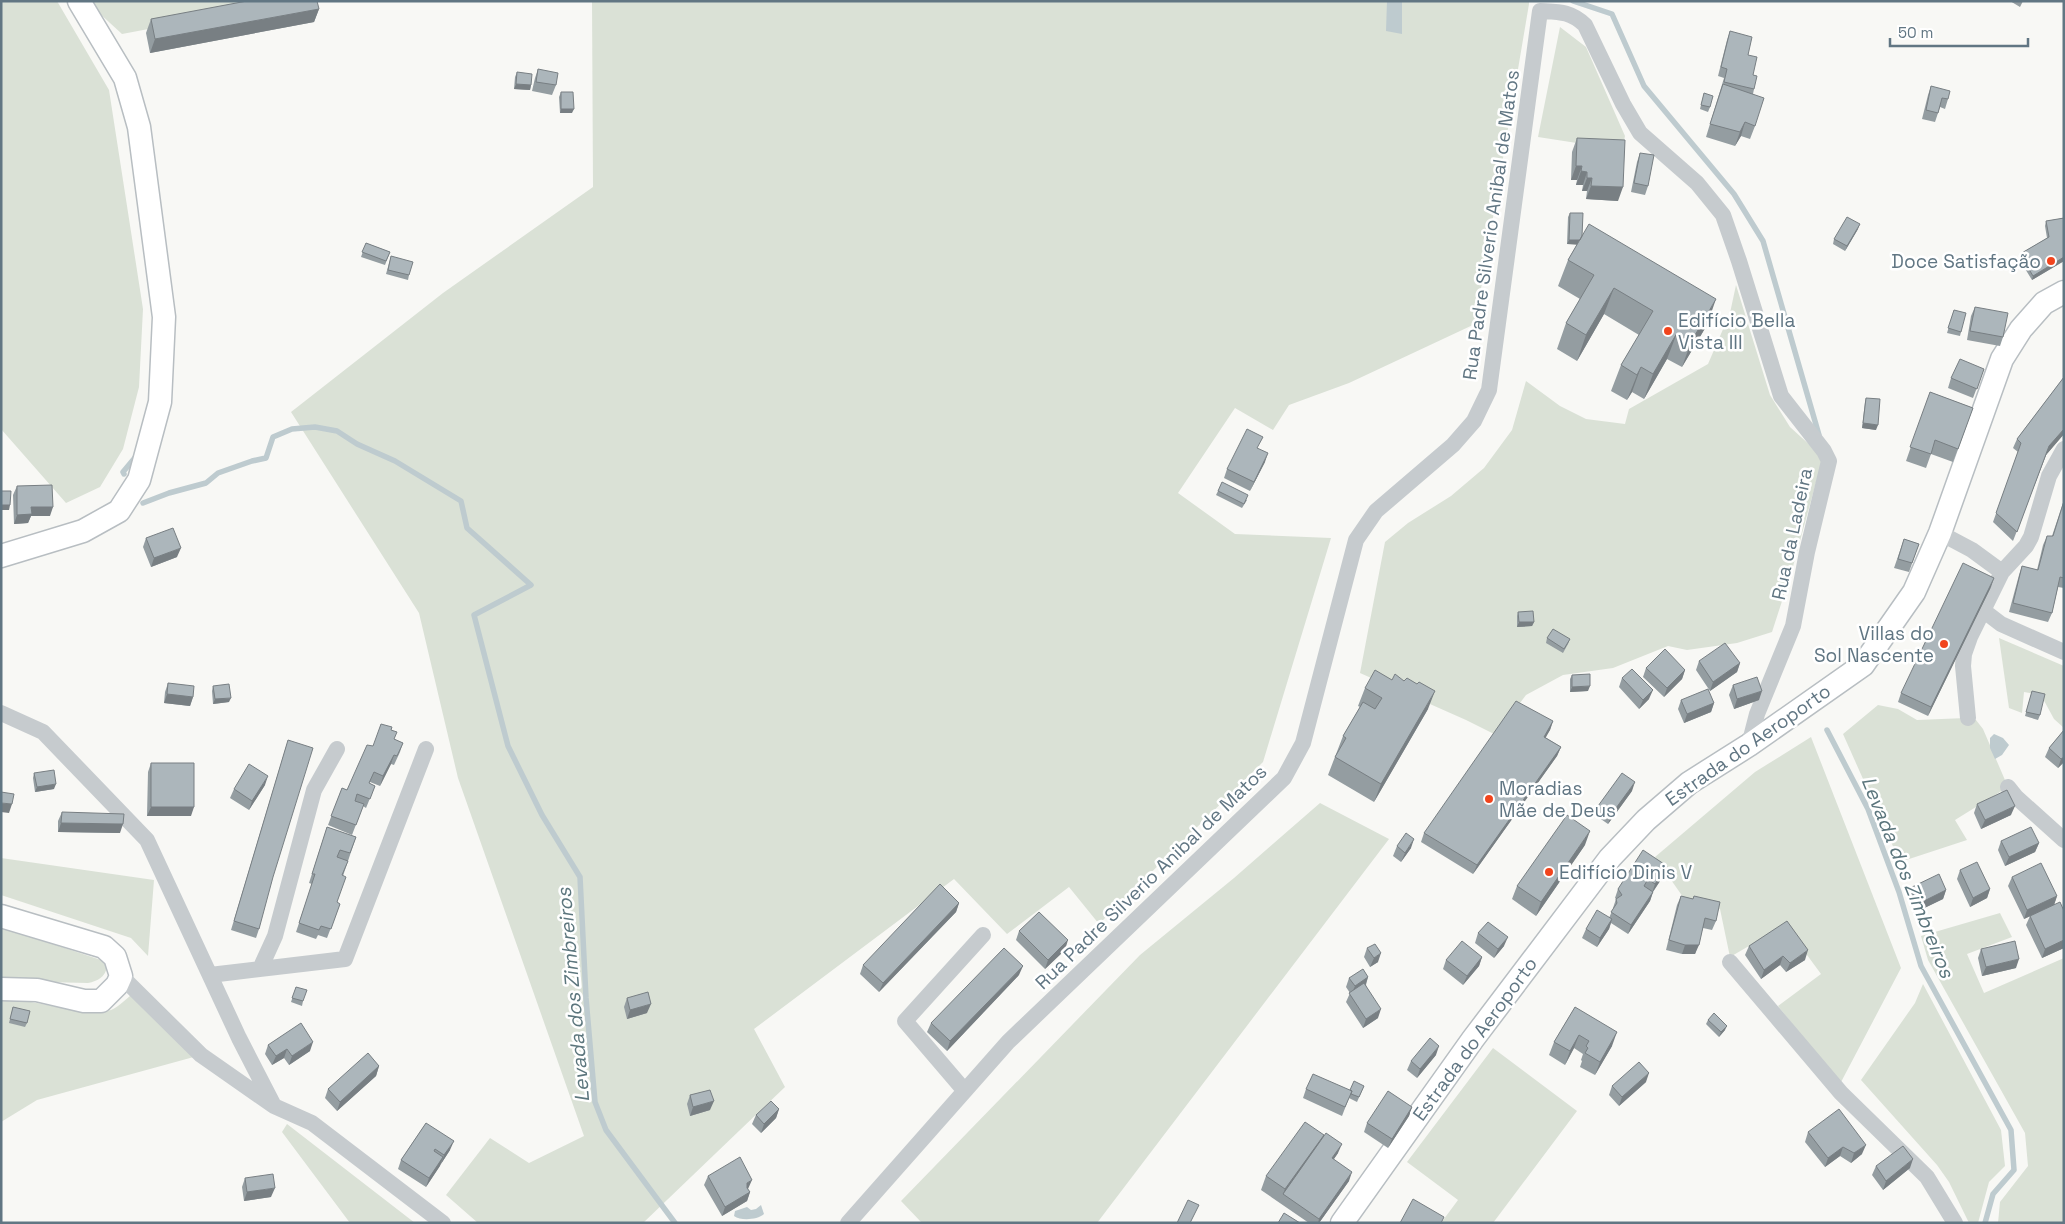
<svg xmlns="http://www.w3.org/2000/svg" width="2065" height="1224" viewBox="0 0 2065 1224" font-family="'Space Grotesk',sans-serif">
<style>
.green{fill:#dae1d6}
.water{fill:#becbcf}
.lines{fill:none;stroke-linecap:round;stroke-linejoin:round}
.stream{stroke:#becbcf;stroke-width:5.5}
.secondary-casing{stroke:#b8bec2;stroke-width:25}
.street{stroke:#c6cbce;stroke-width:16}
.secondary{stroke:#fff;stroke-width:22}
.wall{fill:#949da1}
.shaded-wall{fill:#787f83}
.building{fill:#acb6bb;stroke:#787f83}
.poi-dot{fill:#f1441d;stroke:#fff;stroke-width:2}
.labels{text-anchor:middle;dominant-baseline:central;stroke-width:5;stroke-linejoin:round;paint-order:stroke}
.street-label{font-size:19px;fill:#617683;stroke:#fff}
.poi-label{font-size:19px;fill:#617683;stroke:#fff;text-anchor:start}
.water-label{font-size:20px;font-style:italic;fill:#5c767d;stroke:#fff}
</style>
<rect width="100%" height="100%" fill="#f8f8f5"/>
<path class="green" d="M1 1H57L109 90 143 309 139 387 123 449 100 487 66 503 1 429Z
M86 1H297L122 34Z
M592 1H1529V4L1475 324 1349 383 1289 405 1273 430 1235 408 1178 493 1235 534 1331 538 1263 762 1099 924 1069 887 1007 934 954 879 754 1029 785 1087 643 1223H478L446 1195 490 1138 529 1163 584 1136 458 778 419 613 291 412 443 293 593 187Z
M1560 27 1586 47 1625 136 1622 150 1538 137Z
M1736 285 1770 395 1790 427 1823 457 1792 570 1772 632 1737 643 1687 650 1668 646 1613 668 1563 675 1526 695 1496 735 1466 720 1360 673 1385 542 1408 523 1451 496 1484 468 1512 430 1526 381 1560 406 1586 419 1625 424 1629 409 1708 364 1730 313Z
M1999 638 2064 666V728L2054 719 2041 695 2024 692 2022 713 2009 708Z
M1878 705 1898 709 1917 720 1966 718 1976 720 1983 729 2008 787 1955 820 1967 840 1900 862 1843 734Z
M1811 737 1901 968 1840 1084 1778 1006 1821 974 1785 925 1730 957 1720 909 1683 897 1655 857 1755 772Z
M1320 803 1389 839 1097 1223H922L901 1201 1140 955 1234 878Z
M1 858 154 880 148 956 131 938 1 895Z
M2000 913 2012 937 1967 954 1984 993 2064 958V1223H1998L2000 1202 2028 1166 2025 1133 1928 960 1921 936Z
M1 927 101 960 107 967C105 977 98 981 88 983L1 981Z
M1923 984 2001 1130 2005 1166 1989 1182 1978 1223H1969L1949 1182 1937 1165 1861 1080 1915 1003Z
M136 991 201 1055 37 1100 1 1122V999C32 998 86 1018 111 1010 119 1007 129 996 136 991Z
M1493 1048 1577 1111 1493 1223H1441L1458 1200 1407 1162Z
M287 1124 415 1223H350L282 1132Z"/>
<path class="water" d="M1387 1 1402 2V34L1386 31Z
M1994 734 2003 738 2009 745 2002 755 1995 759 1990 748V738Z
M761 1205 764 1214C757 1220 741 1221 734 1216L735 1211 747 1207 751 1210 756 1209Z"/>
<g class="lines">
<path class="stream" d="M1573 1 1612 14 1644 86 1734 194 1763 241 1819 435
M124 474 123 472 138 454
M143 503 169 493 206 483 218 473 252 461 266 458 273 437 292 429 315 427 337 431 357 444 395 461 461 501 467 528 531 585 474 615 508 746 542 815 580 877 586 998 595 1102 606 1130 675 1223
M1827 730 1868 809 1899 892 1921 966 2011 1130 2014 1170 1993 1194 1985 1223"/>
<g class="secondary-casing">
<path id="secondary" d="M1 556 83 531 119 511 139 480 160 402 164 317 139 127 125 78 79 1
M1 916 104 947 115 957 121 976 117 985 101 1001H84L37 990 1 989
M1342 1223 1473 1039 1610 858 1646 820 1689 783 1749 745 1863 665 1914 592 1940 533 2002 359 2021 329 2044 303 2064 292"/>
</g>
<path class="street" d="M1940 533 1972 550 2002 572
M1984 611 2001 624 2064 652
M1 713 43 732 147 840 239 1038 274 1106
M1968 718 1963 666 1964 654 1970 637 2002 572 2026 546 2031 537 2049 476 2064 449
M2008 787 2016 797 2064 840
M1730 962 1841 1093 1927 1177 1955 1223
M260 969 275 936 314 790 337 749
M210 975 345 959 426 749
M121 976 201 1055 274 1106 312 1123 443 1223
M964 1090 905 1021 983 935
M848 1223 1008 1042 1284 778 1303 743 1356 540 1376 511 1453 445 1474 421 1489 390 1540 11C1559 12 1570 11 1585 25L1623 104 1640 133 1697 183 1723 215 1739 261 1781 396 1824 451 1829 461 1807 552 1793 626 1757 714 1749 745"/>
<use href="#secondary" class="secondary"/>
</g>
<path class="wall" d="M2010 1H2023L2020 7Z
M319 9 314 22 150 53 146 33 151 19Z
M1730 31 1748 55 1753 75 1754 89 1753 94 1755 126 1750 139 1741 136 1735 146 1706 137 1724 78 1718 76 1727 40Z
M538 69 556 85 552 95 532 91 535 78Z
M517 72 531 85 530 90 514 89 515 77Z
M1931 86 1948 99 1945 109 1940 107 1935 122 1922 119 1928 95Z
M561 92 572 113H560L559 97Z
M1704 93 1710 107 1708 112 1700 109Z
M1577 138 1618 201 1586 199 1587 191H1582L1583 185H1576L1577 180H1571L1572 152Z
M1640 153 1648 186 1645 195 1631 192 1637 162Z
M1570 213 1582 236 1707 325 1682 367 1667 359 1644 399 1632 392 1627 400 1611 391 1621 365 1639 335 1604 314 1577 361 1557 349 1566 323 1580 299 1558 286 1568 260 1577 244H1567L1568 217Z
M2064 218V261L2032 280 2019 259 2020 254 2047 238 2045 226 2046 221Z
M1858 229 1845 251 1833 244 1834 239Z
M366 243 390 252 385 265 361 257Z
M391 256 409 275 408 280 386 274Z
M1975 307 2003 337 2000 346 1967 340 1971 316Z
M1954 310 1961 332 1960 336 1947 333Z
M1984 369 1973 398 1948 388 1951 378Z
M2064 377V434L2046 455 2013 541 1993 522 2018 452 2013 448 2017 439Z
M1930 392 1973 408 1953 462 1931 454 1926 468 1906 461Z
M1866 398 1876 430 1862 428 1865 402Z
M1258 448 1265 462 1250 491 1224 478 1227 469Z
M17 486 50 516H31L28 523 14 524 13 495Z
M1218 491 1247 500 1242 508 1216 495Z
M2064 500V588L2058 587 2052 613 2048 622 2009 612 2019 575 2022 566 2037 570 2043 545 2047 536H2052Z
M146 538 177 557 151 567 143 547Z
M1904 539 1919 544 1909 572 1894 568Z
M1991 587 1928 716 1898 702 1901 693Z
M1518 612 1534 622 1532 626 1517 627V616Z
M1547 638 1570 639 1568 644 1563 653 1546 643Z
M1699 661 1740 663 1737 672 1710 691 1696 670Z
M1646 668 1685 670 1682 679 1664 697 1643 677Z
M1572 675 1588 691 1570 692V679Z
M1622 678 1649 699 1639 709 1619 687Z
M168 683 193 697 190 706 164 703 165 692Z
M1733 685 1759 700 1734 709 1729 695Z
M213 686 229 702 213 704 212 691Z
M1365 688 1428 709 1374 802 1328 775 1343 736 1360 707 1358 706Z
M2032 691 2040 715 2038 720 2025 716Z
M1681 700 1714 703 1711 712 1684 723 1678 709Z
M1553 721 1550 730 1545 737 1561 747 1557 756 1473 874 1421 842 1424 833Z
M391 730 394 739 403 743 400 752 394 765 391 764 380 786 370 782 369 783 375 786 366 808 363 806 352 835 328 825 342 788 347 790 373 746Z
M2064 730V762L2058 768 2045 757 2049 748Z
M288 740 259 929 256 938 231 930Z
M151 763 191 816H147L148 772Z
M34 773 54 789 35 792 33 778Z
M265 785 249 810 230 798 234 789Z
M1632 791 1608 824 1595 815 1598 806Z
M1977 804 2011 815 1981 829 1974 813Z
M62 812 120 833 58 832V821Z
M327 827 356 837 343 876 337 902 340 904 327 938 318 935 316 939 296 932 312 884 309 883Z
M2001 841 2039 843 2035 852 2005 866 1998 850Z
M1585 845 1536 916 1512 899 1517 886Z
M1397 846 1411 848 1401 862 1393 856Z
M1667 866 1664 875 1653 892 1650 901 1628 934 1611 923 1609 929 1597 947 1582 938 1586 929 1609 918 1613 909V908L1616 899 1615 898 1618 889Z
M1960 870 1990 889 1987 898 1970 907 1957 879Z
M2012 877 2057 896 2054 905 2024 919 2008 886Z
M1910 888 1946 890 1943 899 1914 913 1907 897Z
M1681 896 1693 899 1694 896 1716 921 1712 930 1703 928 1695 954H1682L1666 950 1677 905Z
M959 903 956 912 879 992 860 974 863 965Z
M2064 911V948L2042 958 2026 925 2030 916Z
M1019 931 1065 950 1045 969 1016 940Z
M1478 933 1504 946 1494 958 1475 943Z
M1749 946 1805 960 1786 972 1780 965 1761 979 1745 955Z
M1367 948 1378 962 1370 967 1364 957Z
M1981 949 2016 968 1982 976 1978 958Z
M1482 957 1479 966 1463 985 1443 969 1446 960Z
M1019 975 947 1051 927 1032 931 1023Z
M1368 977 1366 985 1378 1018 1363 1028 1346 1002 1350 993 1346 987 1349 978Z
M296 987 303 1001 302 1006 291 1002Z
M627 998 647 1013 627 1019 624 1007Z
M13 1007 27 1023 25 1027 9 1023Z
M1575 1007 1612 1046 1595 1075 1580 1067 1582 1061 1581 1060 1583 1054 1574 1048 1565 1065 1549 1055 1554 1042Z
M1708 1020 1725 1030 1719 1037 1706 1024Z
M268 1045 310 1051 289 1065 284 1058 272 1065 265 1054Z
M1436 1055 1417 1078 1407 1070 1411 1061Z
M379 1066 376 1076 337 1111 325 1098 328 1089Z
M1646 1082 1619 1106 1609 1095 1612 1086Z
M1364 1086 1357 1102 1349 1098 1342 1116 1303 1098 1306 1089 1350 1090Z
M690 1095 710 1110 690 1116 687 1104Z
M1412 1107 1409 1116 1388 1148 1364 1132 1367 1123Z
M779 1109 776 1118 761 1133 752 1124 756 1115Z
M426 1123 450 1150 426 1187 398 1169 401 1160Z
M1808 1132 1862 1154 1851 1163 1840 1156 1825 1167 1805 1142Z
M1324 1135 1322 1140 1338 1153 1334 1159 1349 1181 1319 1223H1309L1261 1190 1266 1176Z
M1876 1166 1910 1168 1883 1190 1872 1175Z
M708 1176 748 1189 750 1192 747 1201 722 1216 704 1185Z
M245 1178 271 1197 244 1201 242 1187Z"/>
<path class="shaded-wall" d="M319 9 314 22 150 53 155 39Z
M516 84 531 85 530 90 514 89Z
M561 109H574L572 113H560Z
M1745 122 1741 136 1735 146 1740 132Z
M1576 166H1582L1577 180H1571Z
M1581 171 1587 172 1583 185H1576Z
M1587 178H1592L1587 191H1582Z
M1591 186 1623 187 1618 201 1586 199Z
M1860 224 1858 229 1845 251 1847 246Z
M1569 240H1582L1580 245 1567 244Z
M2064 257V261L2032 280 2033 276Z
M1614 288 1604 314 1577 361 1586 335Z
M1716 299 1707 325 1682 367 1691 342Z
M1677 333 1667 359 1644 399 1653 374Z
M1641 367 1632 392 1627 400 1637 375Z
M1863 423 1878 425 1876 430 1862 428Z
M2064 429V434L2046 455 2013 541 2049 446Z
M1268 453 1265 462 1250 491 1254 482Z
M1 505H10L9 510H1Z
M31 507H53L50 516H31L28 523 14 524 17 515Z
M181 548 177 557 151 567 154 558Z
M1994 578 1991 587 1928 716 1931 707Z
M1519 622H1534L1532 626 1517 627Z
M1740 663 1737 672 1710 691 1713 682Z
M1685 670 1682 679 1664 697 1667 688Z
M1590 686 1588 691 1570 692 1572 687Z
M1653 690 1649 699 1639 709 1643 700Z
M1435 691 1428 709 1374 802 1381 784Z
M1762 691 1759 700 1734 709 1737 699Z
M167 694 193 697 190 706 164 703Z
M231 698 229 702 213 704 215 699Z
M1714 703 1711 712 1684 723 1687 714Z
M1553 721 1550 730 1541 746 1544 737Z
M1561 747 1557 756 1473 874 1477 865Z
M394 755 391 764 380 786 383 776Z
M2064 757V762L2058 768 2061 759Z
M268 776 265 785 249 810 252 801Z
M1635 782 1632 791 1608 824 1611 815Z
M56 784 54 789 35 792 37 787Z
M1 803 12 804 9 813 1 812Z
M2015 806 2011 815 1981 829 1985 820Z
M151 807H194L191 816H147Z
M61 823 123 824 120 833 58 832Z
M1590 831 1585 845 1536 916 1541 902Z
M1414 839 1411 848 1401 862 1405 853Z
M2039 843 2035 852 2005 866 2009 857Z
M1667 866 1664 875 1652 893 1655 884Z
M1990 889 1987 898 1970 907 1973 898Z
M1946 890 1943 899 1914 913 1918 904Z
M1653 892 1650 901 1628 934 1631 925Z
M2057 896 2054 905 2024 919 2027 910Z
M959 903 956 912 879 992 883 983Z
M1612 919 1609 929 1597 947 1600 938Z
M1508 937 1504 946 1494 958 1498 949Z
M1068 940 1065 950 1045 969 1048 960Z
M2064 940V948L2042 958 2045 949Z
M1685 945H1699L1695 954H1682Z
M1808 950 1805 960 1786 972 1790 963Z
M1381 953 1378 962 1370 967 1374 958Z
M1783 956 1780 965 1761 979 1764 970Z
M1482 957 1479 966 1463 985 1467 976Z
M2019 959 2016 968 1982 976 1986 967Z
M1023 966 1019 975 947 1051 950 1041Z
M1368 977 1365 986 1351 995 1355 986Z
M651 1004 647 1013 627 1019 630 1010Z
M1381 1009 1378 1018 1363 1028 1366 1019Z
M1727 1026 1725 1030 1719 1037 1721 1032Z
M1617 1032 1612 1046 1595 1075 1600 1062Z
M1579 1035 1574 1048 1565 1065 1570 1051Z
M313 1042 310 1051 289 1065 292 1056Z
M1439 1046 1436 1055 1417 1078 1420 1069Z
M287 1049 284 1058 272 1065 276 1056Z
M379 1066 376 1076 337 1111 340 1102Z
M1649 1073 1646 1082 1619 1106 1622 1097Z
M714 1101 710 1110 690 1116 693 1107Z
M1412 1107 1409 1116 1388 1148 1392 1139Z
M779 1109 776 1118 761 1133 764 1124Z
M1324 1135 1319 1149 1283 1194 1285 1189Z
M454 1141 450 1150 441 1164 444 1155Z
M1342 1144 1338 1153 1328 1167 1332 1158Z
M1866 1145 1862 1154 1851 1163 1854 1153Z
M1843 1147 1840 1156 1825 1167 1828 1158Z
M443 1157 440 1166 426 1187 429 1178Z
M1913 1159 1910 1168 1883 1190 1886 1181Z
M1352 1172 1349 1181 1319 1223H1318L1319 1219Z
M752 1180 748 1189 744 1192 747 1183Z
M275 1188 271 1197 244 1201 247 1192Z
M750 1192 747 1201 722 1216 725 1207Z"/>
<path class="building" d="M247 1H317L319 9 155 39 151 19Z
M1730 31 1752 37 1748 55 1757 57 1753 75 1757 76 1754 89 1724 82 1727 69 1721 67Z
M538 69 558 73 556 85 536 82Z
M517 72 532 74 531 85 516 84Z
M1723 84 1764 98 1755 126 1745 122 1740 132 1710 124Z
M1931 86 1950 91 1948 99 1942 98 1938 113 1926 110Z
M561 92H573L574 109H561Z
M1704 93 1713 96 1710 107 1701 105Z
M1577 138 1625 140 1623 187 1591 186 1592 178H1587V172L1581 171 1582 166H1576Z
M1640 153 1654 155 1648 186 1634 183Z
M1570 213H1583L1582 236 1580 240H1569Z
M1847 217 1860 224 1847 246 1834 239Z
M2064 218V257L2033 276 2020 254 2049 237 2046 221Z
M1589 224 1716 299 1691 342 1677 333 1653 374 1641 367 1637 375 1621 365 1653 311 1614 288 1586 335 1566 323 1594 275 1568 260Z
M366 243 390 252 386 261 362 252Z
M391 256 413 262 409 275 388 270Z
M1975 307 2008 313 2003 337 1970 331Z
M1954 310 1966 313 1961 332 1948 328Z
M1960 359 1984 369 1977 389 1951 378Z
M2064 377V429L2049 446 2017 532 1996 513 2021 443 2017 439Z
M1930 392 1973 408 1958 449 1935 440 1931 454 1910 447Z
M1866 398 1880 399 1878 425 1863 423Z
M1247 429 1263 437 1257 448 1268 453 1254 482 1227 469Z
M1222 482 1248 495 1244 504 1218 491Z
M52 485 53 507H31L32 514 17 515V486Z
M1 491H11L10 505H1Z
M2064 501V578L2060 577 2052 613 2013 603 2022 566 2038 570 2047 536H2053Z
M173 528 181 548 154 558 146 538Z
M1904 539 1919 544 1912 563 1898 559Z
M1963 563 1994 578 1931 707 1901 693Z
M1533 611 1534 622H1519L1518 612Z
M1553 629 1570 639 1564 649 1547 638Z
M1725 643 1740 663 1713 682 1699 661Z
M1665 649 1685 670 1667 688 1646 668Z
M1632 669 1653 690 1643 700 1622 678Z
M1375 670 1392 680 1395 674 1404 681 1407 678 1417 684 1419 682 1435 691 1381 784 1335 757 1346 738 1343 736 1363 702 1375 709 1382 698 1365 688Z
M1590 674V686L1572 687V675Z
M1757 677 1762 691 1737 699 1733 685Z
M168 683 194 686 193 697 167 694Z
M229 684 231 698 215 699 213 686Z
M1708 689 1714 703 1687 714 1681 700Z
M2032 691 2045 694 2040 715 2026 712Z
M1516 701 1553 721 1544 737 1561 747 1477 865 1424 833Z
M381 724 392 727 391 730 397 732 394 739 403 743 397 756 394 755 383 776 374 772 369 783 375 786 370 799 357 794 355 801 364 804 356 825 331 816 342 788 347 790 367 745 373 746Z
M2064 730V757L2061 759 2049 748Z
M288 740 313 748 273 877 259 929 234 921Z
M151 763H194V807H151Z
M249 764 268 776 252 801 234 789Z
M54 770 56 784 37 787 34 773Z
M1622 773 1635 782 1611 815 1598 806Z
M2007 790 2015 806 1985 820 1977 804Z
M1 792 14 794 12 804 1 803Z
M62 812 124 814 123 824 61 823Z
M1567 815 1590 831 1541 902 1517 886Z
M327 827 356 837 350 853 340 850 337 857 348 861 342 875 346 877 337 902 340 904 331 929 321 926 319 930 299 923 315 874H312Z
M2031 827 2039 843 2009 857 2001 841Z
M1406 833 1414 839 1405 853 1397 846Z
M1643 850 1667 866 1655 884 1648 879 1644 886 1653 892 1631 925 1611 912 1617 903 1616 899 1622 895 1618 889Z
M1977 862 1990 889 1973 898 1960 870Z
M2041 863 2057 896 2027 910 2012 877Z
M1939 874 1946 890 1918 904 1910 888Z
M940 884 959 903 883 983 863 965Z
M1681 896 1693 899 1694 896 1720 902 1716 921 1705 918 1699 945H1685L1669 940Z
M2060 902 2064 911V940L2045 949 2030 916Z
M1597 910 1612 919 1600 938 1586 929Z
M1039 912 1068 940 1048 960 1019 931Z
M1787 921 1808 950 1790 963 1783 956 1764 970 1749 946Z
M1488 922 1508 937 1498 949 1478 933Z
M1462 941 1482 957 1467 976 1446 960Z
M2015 941 2019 959 1986 967 1981 949Z
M1375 944 1381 953 1374 958 1367 948Z
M1004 948 1023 966 950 1041 931 1023Z
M1363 969 1368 977 1355 986 1349 978Z
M1364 983 1381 1009 1366 1019 1349 993Z
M296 987 307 990 303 1001 292 998Z
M648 992 651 1004 630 1010 627 998Z
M13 1007 30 1011 27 1023 10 1019Z
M1575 1007 1617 1032 1600 1062 1585 1053 1588 1048 1586 1046 1589 1041 1579 1035 1570 1051 1554 1042Z
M1714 1013 1727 1026 1721 1032 1708 1020Z
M301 1023 313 1042 292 1056 287 1049 276 1056 268 1045Z
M1430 1038 1439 1046 1420 1069 1411 1061Z
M368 1053 379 1066 340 1102 328 1089Z
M1639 1062 1649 1073 1622 1097 1612 1086Z
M1313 1074 1352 1091 1345 1107 1306 1089Z
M1354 1081 1364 1086 1359 1097 1351 1094 1352 1091 1350 1090Z
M710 1090 714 1101 693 1107 690 1095Z
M1388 1091 1412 1107 1392 1139 1367 1123Z
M771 1101 779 1109 764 1124 756 1115Z
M1839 1109 1866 1145 1854 1153 1843 1147 1828 1158 1808 1132Z
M1305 1122 1324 1135 1285 1189 1266 1176Z
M426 1123 454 1141 444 1155 435 1149 434 1151 443 1157 429 1178 401 1160Z
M1326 1133 1342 1144 1332 1158 1352 1172 1319 1219 1283 1194Z
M1903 1146 1913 1159 1886 1181 1876 1166Z
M740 1157 752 1180 747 1183V1188L750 1192 725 1207 708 1176Z
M273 1174 275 1188 247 1192 245 1178Z
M1413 1199 1444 1217 1441 1223H1400Z
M1188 1200 1199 1205 1190 1223H1177Z
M1284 1213 1300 1223H1278Z"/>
<g class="poi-dot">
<circle cx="2051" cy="261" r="5"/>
<circle cx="1668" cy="331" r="5"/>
<circle cx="1944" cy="644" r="5"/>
<circle cx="1489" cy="799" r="5"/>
<circle cx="1549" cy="872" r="5"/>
</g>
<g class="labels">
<g class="street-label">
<text transform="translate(1491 225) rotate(-82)">Rua Padre Silverio Anibal de Matos</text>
<text transform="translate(1792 534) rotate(-78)">Rua da Ladeira</text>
<text transform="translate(1748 745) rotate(-35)">Estrada do Aeroporto</text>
<text transform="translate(1151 877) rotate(-44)">Rua Padre Silverio Anibal de Matos</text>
<text transform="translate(1475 1039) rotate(-54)">Estrada do Aeroporto</text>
</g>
<g class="poi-label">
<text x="2041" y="261" text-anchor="end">Doce Satisfação</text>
<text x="1678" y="320">Edifício Bella<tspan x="1678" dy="22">Vista III</tspan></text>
<text x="1934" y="633" text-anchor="end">Villas do<tspan x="1934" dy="22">Sol Nascente</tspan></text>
<text x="1499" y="788">Moradias<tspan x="1499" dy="22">Mãe de Deus</tspan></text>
<text x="1559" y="872">Edifício Dinis V</text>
</g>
<g class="water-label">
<text transform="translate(1908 877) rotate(68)">Levada dos Zimbreiros</text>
<text transform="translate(573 995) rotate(-95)">Levada dos Zimbreiros</text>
</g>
</g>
<rect width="2065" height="1224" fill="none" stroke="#617683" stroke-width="5"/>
<path d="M1890 38v8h138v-8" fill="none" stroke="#617683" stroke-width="2.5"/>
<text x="1898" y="38" font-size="15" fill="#617683" stroke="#ffffff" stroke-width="4" paint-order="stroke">50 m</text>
</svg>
